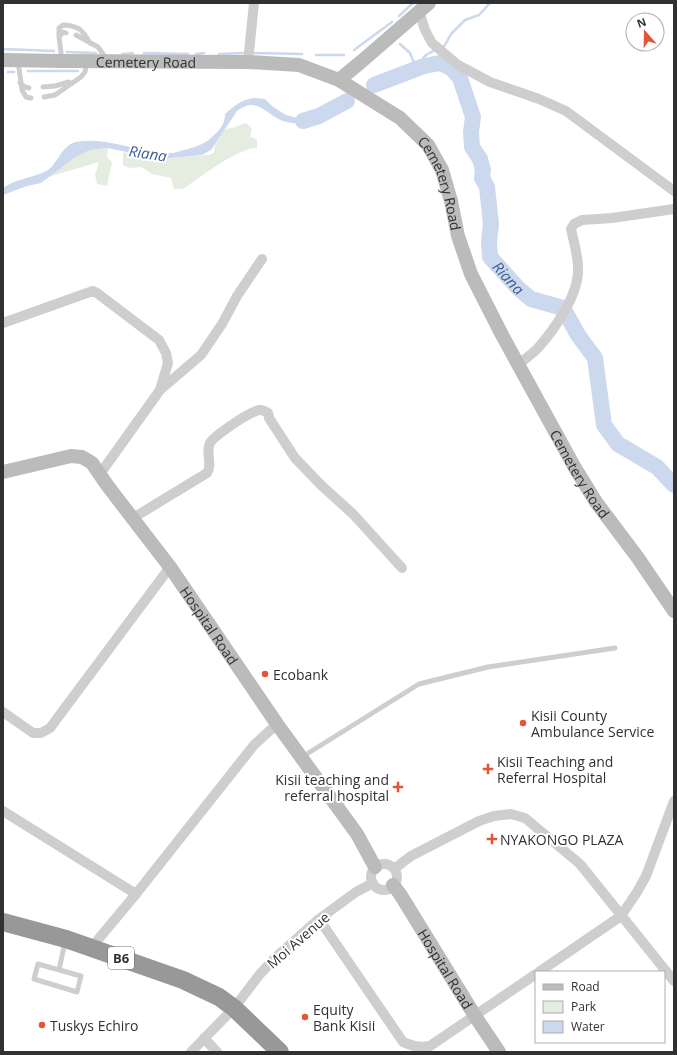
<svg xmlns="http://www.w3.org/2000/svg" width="677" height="1055" viewBox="0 0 677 1055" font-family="'Open Sans',sans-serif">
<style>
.green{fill:#e4eddf}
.water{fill:#ccd8ed}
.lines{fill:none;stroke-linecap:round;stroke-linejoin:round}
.stream{stroke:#ccd8ed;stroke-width:2.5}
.river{stroke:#ccd8ed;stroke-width:16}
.lane{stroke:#cecece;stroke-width:5}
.street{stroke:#cecece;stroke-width:10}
.secondary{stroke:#bbb;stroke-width:14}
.highway{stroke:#989898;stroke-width:18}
.poi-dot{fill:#e45437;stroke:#fff;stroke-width:1.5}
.labels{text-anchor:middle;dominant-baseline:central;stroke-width:4;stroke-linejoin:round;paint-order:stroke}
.shield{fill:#fff;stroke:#6f6f6f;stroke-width:1}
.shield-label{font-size:13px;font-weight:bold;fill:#313131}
.street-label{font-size:14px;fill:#313131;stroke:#fff}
.poi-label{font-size:14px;fill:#313131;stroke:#fff;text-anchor:start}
.water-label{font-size:15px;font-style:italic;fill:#3f5e93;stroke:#fff}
</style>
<rect width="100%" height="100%" fill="#fff"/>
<path class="green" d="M246 123 252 129 250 137 257 139V148C239 147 199 178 183 189H174L171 178 152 174 141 167 129 168 123 165V152L160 159 209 155 214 153 215 145 225 129 232 128Z
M108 148 107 157 112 162 107 186 97 184 95 175 99 162 48 177 74 158 90 150Z"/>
<path class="water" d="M253 98 265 99 272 106 286 115 297 118 321 108 326 118C313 122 301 125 287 122 267 118 259 94 237 111L211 150 202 155 160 159 108 148 90 150 74 158 41 183 27 186 3 195V188C17 178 34 178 48 170 58 163 62 145 76 142 108 136 141 154 173 153 178 152 183 150 188 149 198 146 207 143 214 135 221 129 225 123 225 114 234 106 241 100 253 98Z"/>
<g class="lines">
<path class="stream" d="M399 16 413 3
M400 44 410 53 416 68
M442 47 445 45 451 34 465 20 479 15 490 3
M3 49 54 51
M354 50 392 22
M67 52 96 53
M144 53 188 54
M254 53 302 54
M122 54 133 53
M196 54 204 53
M219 54 243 53
M316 55H344
M422 66C420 57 427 54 435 50
M28 71H78
M8 72H14"/>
<g class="river">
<path id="s1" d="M374 85 424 66 440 63 451 68 460 78 473 117 471 132 472 147 480 159 483 170 482 178 487 187 491 224 489 242 490 257 518 288 531 299 563 308 578 335 595 358 604 425 618 444 657 467 674 485"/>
<path d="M303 121 319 116 347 101"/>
</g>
<path class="lane" d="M76 35 98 47 107 60
M59 37V28L63 25C80 26 82 30 90 43
M62 60 59 37 63 32 66 33
M18 61 22 90 26 97 31 98
M20 83 25 87 29 88
M43 87 55 86 69 82
M44 97 55 95 81 77 85 72 87 62
M302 757 419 684 488 667 615 648
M38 964 81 976 77 992 34 979Z
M59 970 65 942"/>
<path class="street" d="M419 11 425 30 432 43 458 65 490 82 539 99 566 111 674 191
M248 62 254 3
M3 323 87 293 93 291 97 293 159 340 166 353 168 363 160 390
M519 364C525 359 532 354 538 348 554 330 577 297 578 272 579 258 574 243 571 229L574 224 582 220 612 218 674 209
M100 474 160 390 201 355 222 324 237 296 262 259
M133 518 207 473C213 464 205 453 210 443 215 435 247 414 256 411 260 409 265 411 268 413L269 418 295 458 322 486 353 514 402 568
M3 712 33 733H41L50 728 170 567
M3 811 136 894
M371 877a13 13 0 1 1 26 0a13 13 0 1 1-26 0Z
M394 869 411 856 479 821 494 816 511 814 525 818 580 864 674 981
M319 919 403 1042C413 1046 419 1048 430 1046L536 974
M91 948 136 894 254 745 277 724
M539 972 621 916 637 892 646 876 674 801
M204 1038 217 1052
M191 1052 234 1008 260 974 276 957 319 919 356 892 373 883"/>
<g class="secondary">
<path id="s2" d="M3 60 62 61 248 62 299 65 339 80 400 118 428 145 442 170 451 201 458 236 471 274 502 335 575 468 596 502 638 558 674 611"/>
<path d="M339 80 362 61 429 3"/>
<path id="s3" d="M3 472 71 456 82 457 92 463 107 485 170 567 277 724 357 834 375 867"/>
<path id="s4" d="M393 885 400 894 475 1016 499 1052"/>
</g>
<path class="highway" d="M3 922 66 939 183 980 219 997 234 1008 280 1052"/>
</g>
<g class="poi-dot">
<circle cx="265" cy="674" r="4"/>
<circle cx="523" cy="723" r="4"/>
<path d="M486 763h4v4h4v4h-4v4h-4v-4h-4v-4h4z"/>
<path d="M396 781h4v4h4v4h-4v4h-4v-4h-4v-4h4z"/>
<path d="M490 833h4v4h4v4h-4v4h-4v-4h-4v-4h4z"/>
<circle cx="305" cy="1017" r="4"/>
<circle cx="42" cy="1025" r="4"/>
</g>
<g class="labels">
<rect class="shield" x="108" y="947" width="26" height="22" rx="3"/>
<g class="shield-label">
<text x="121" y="958">B6</text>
</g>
<g class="street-label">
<text stroke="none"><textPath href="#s2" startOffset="143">Cemetery Road</textPath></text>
<text stroke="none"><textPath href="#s2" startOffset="490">Cemetery Road</textPath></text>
<text stroke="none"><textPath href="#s2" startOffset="814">Cemetery Road</textPath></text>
<text stroke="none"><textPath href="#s3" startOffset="293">Hospital Road</textPath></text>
<text transform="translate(298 940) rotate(-41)">Moi Avenue</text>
<text stroke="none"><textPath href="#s4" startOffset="99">Hospital Road</textPath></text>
</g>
<g class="poi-label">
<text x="273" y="674">Ecobank</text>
<text x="531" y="715">Kisii County<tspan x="531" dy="16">Ambulance Service</tspan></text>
<text x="497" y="761">Kisii Teaching and<tspan x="497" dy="16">Referral Hospital</tspan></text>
<text x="389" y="779" text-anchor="end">Kisii teaching and<tspan x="389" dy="16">referral hospital</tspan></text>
<text x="500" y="839">NYAKONGO PLAZA</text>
<text x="313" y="1009">Equity<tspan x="313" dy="16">Bank Kisii</tspan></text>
<text x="50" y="1025">Tuskys Echiro</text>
</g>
<g class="water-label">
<text transform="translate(148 153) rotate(8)">Riana</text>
<text stroke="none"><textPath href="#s1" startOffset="309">Riana</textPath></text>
</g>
</g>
<rect width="677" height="1055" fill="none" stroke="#313131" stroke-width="8"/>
<rect x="535" y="971" width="130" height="72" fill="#ffffff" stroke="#adadad"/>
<rect x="543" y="984" width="20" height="6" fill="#bbbbbb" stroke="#adadad"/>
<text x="571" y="991" font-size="12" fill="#313131">Road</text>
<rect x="543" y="1001" width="20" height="12" fill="#e4eddf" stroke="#adadad"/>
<text x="571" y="1011" font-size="12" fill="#313131">Park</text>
<rect x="543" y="1021" width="20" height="12" fill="#ccd8ed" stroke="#adadad"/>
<text x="571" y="1031" font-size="12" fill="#313131">Water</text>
<g transform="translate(645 32) rotate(340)"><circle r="19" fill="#ffffff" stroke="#adadad"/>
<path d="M0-3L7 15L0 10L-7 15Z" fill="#e45437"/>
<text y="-6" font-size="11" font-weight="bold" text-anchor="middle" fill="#313131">N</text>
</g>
</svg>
